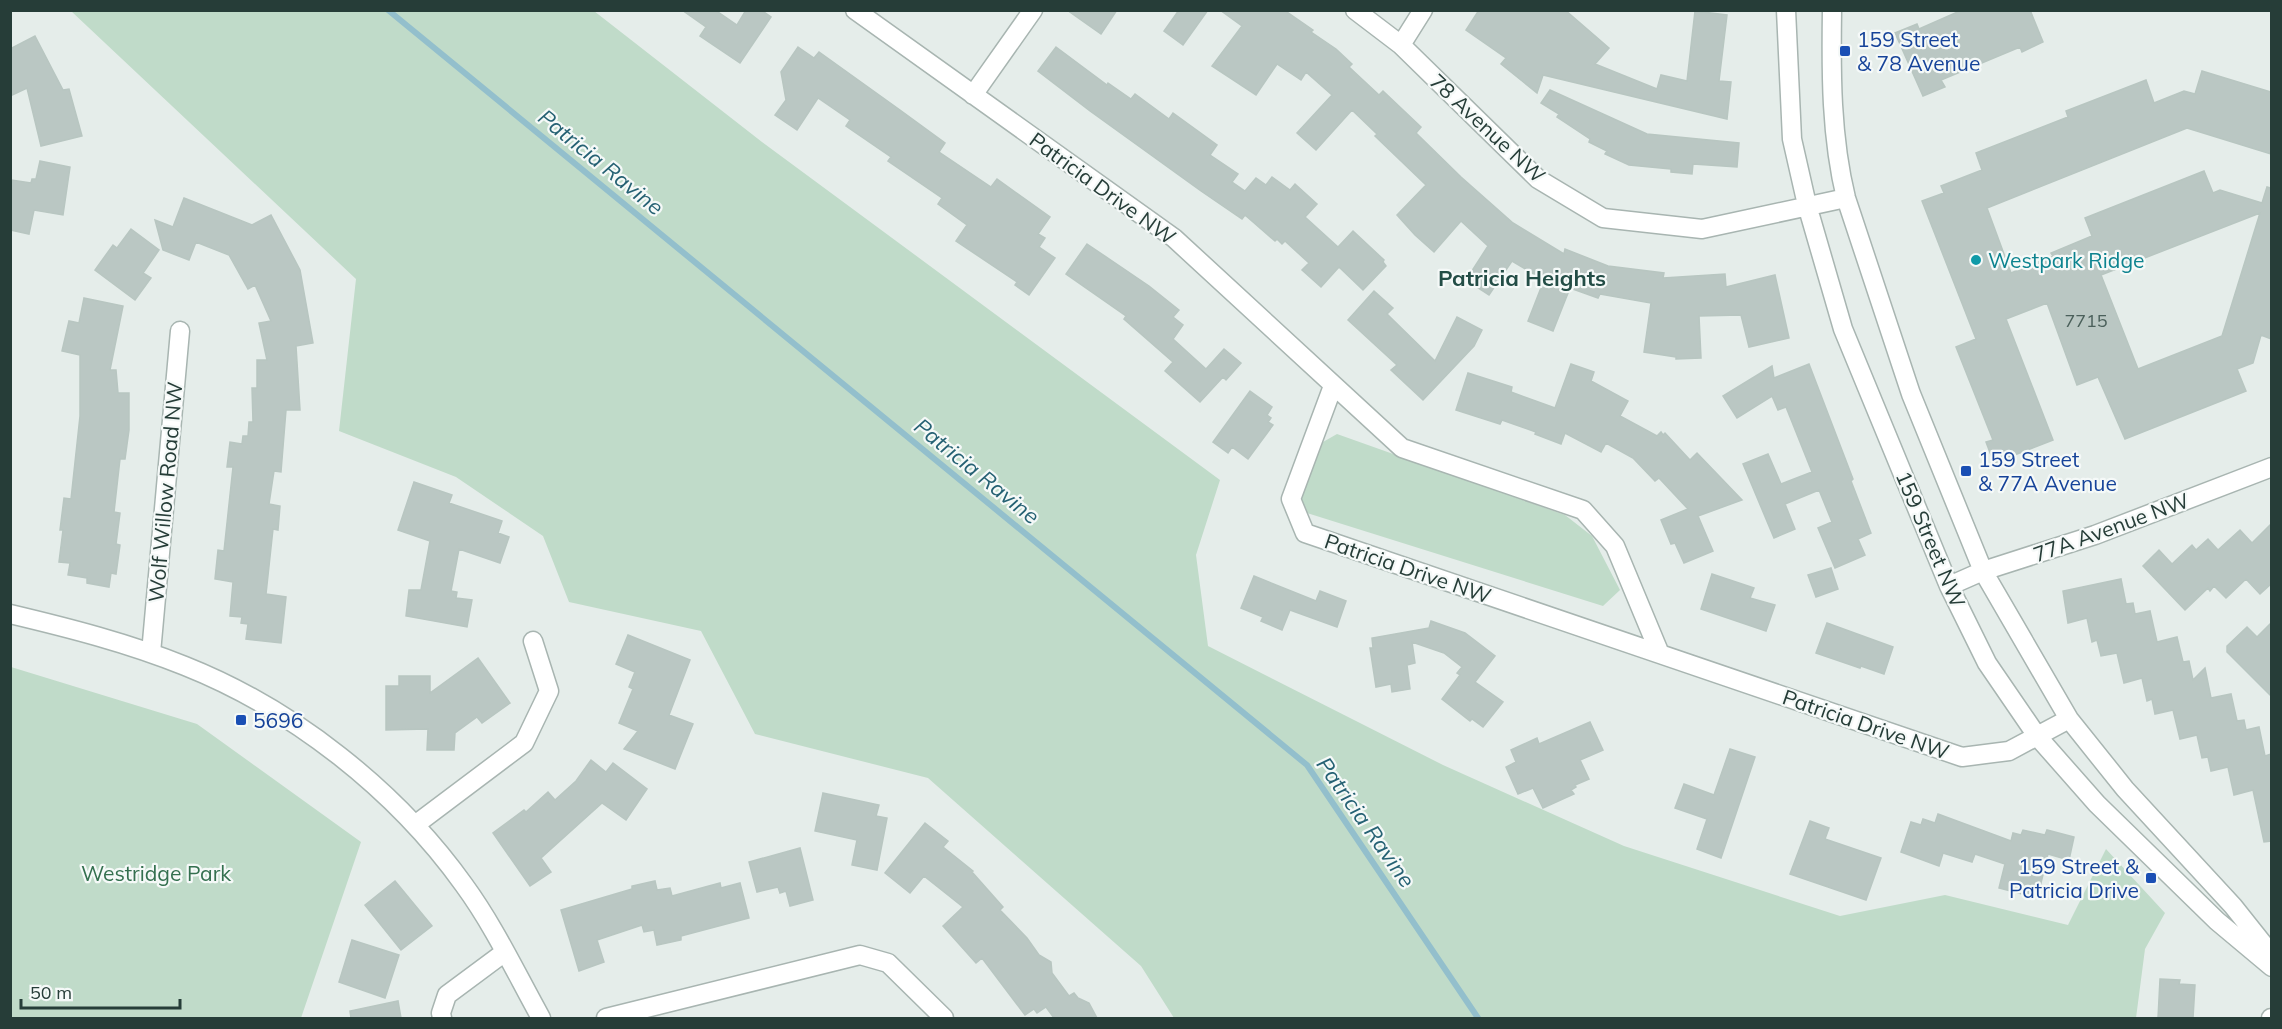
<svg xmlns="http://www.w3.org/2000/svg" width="2282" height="1029" viewBox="0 0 2282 1029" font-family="Mulish,sans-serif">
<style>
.green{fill:#c0dbc9}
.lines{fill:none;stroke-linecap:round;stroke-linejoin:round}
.stream{stroke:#93bfcc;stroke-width:6}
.building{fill:#bac7c3;stroke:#b8c6c1;stroke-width:1.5;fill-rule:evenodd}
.minor-casing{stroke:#a8b5b1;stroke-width:21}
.minor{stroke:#fff;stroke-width:18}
.transit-dot{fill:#1a4fb4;stroke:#f5f9f8;stroke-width:2}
.culture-dot{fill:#0f9aa8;stroke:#f5f9f8;stroke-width:2}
.labels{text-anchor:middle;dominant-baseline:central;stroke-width:4.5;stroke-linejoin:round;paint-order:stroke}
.number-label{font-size:18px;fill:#4b605b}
.transit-label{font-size:21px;fill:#164399;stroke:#f5f9f8;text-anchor:start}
.street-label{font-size:21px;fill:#263d38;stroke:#f5f9f8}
.culture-label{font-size:21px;fill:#0d838f;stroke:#f5f9f8;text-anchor:start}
.park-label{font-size:21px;fill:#34704f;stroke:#f5f9f8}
.water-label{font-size:22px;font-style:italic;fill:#256173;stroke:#f5f9f8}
.neighbourhood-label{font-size:22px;font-weight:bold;fill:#234d46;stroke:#f5f9f8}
</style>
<rect width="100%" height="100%" fill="#e5edea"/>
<path class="green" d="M71 11H594L762 142 1220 480 1196 555 1208 646 1443 765 1624 846 1840 916 1945 895 2068 925 2106 849 2165 913 2145 949 2136 1018H1174L1141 966 928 778 755 734 701 631 569 602 543 536 456 477 339 431 356 279Z
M1337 434 1565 515 1592 536 1620 590 1603 606 1307 513 1299 495 1323 442Z
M11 667 197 724 361 842 301 1018H11Z"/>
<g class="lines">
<path class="stream" d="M388 10 1307 765 1478 1018"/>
</g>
<path class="building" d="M682 10H715L737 25 746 10H761L771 17 740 63 700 36 706 27Z
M1067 10H1117L1101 34Z
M1179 10H1208L1183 45 1164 31Z
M1220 10H1284L1313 30 1311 32 1336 49 1352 64 1349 67 1379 95 1383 91 1421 127 1416 133 1461 177 1513 223 1564 254 1565 249 1608 266 1664 273 1663 278 1725 274 1726 287 1775 275 1789 338 1749 347 1741 315 1699 316 1701 358 1676 359V357L1644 352 1651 303 1600 294 1598 298 1570 288 1553 331 1528 321 1544 280 1512 261 1489 295 1466 280 1488 246 1461 221 1434 252 1415 235 1397 215 1426 185 1375 136 1377 134 1352 110 1316 150 1297 133 1332 95 1306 72 1301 80 1277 64 1256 95 1212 66 1242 26Z
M1479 10H1565L1609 48 1595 64 1657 89 1661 75 1687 81 1695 11 1727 15 1719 81 1731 82 1727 119 1543 75 1537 93 1501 64 1506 58 1466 30Z
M1962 10H2030L2043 42 2022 52 2020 47 1941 80 1945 87 1923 96 1895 33 1917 24 1919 29Z
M35 36 63 90 69 89 82 136 41 146 27 88 10 96V49Z
M798 47 814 58 819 52 900 110 945 143 939 152 991 187 997 179 1050 217 1038 234 1045 238 1039 247 1055 258 1029 295 1015 285 1017 282 956 241 967 225 938 204 942 198 888 161 891 157 846 126 850 120 818 98 797 130 775 115 786 100 781 72Z
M1056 47 1107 85 1108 83 1131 99 1135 94 1169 119 1173 113 1217 145 1210 155 1238 174 1232 182 1245 191 1256 178 1266 185 1272 177 1290 190 1295 184 1317 204 1305 217 1338 247 1353 231 1384 260 1383 262 1386 266 1363 290 1339 267 1321 287 1302 270 1309 263 1285 241 1282 244 1277 239 1275 241 1245 215 1242 219 1201 191 1090 111 1038 71Z
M2202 71 2271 92V154L2187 128 1987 208 2011 273 2053 256 2051 253 2092 236 2085 218 2204 171 2213 193 2220 190 2262 203 2267 187 2271 188V339L2261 335 2253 363 2237 369 2246 391 2125 439 2098 377 2077 385 2047 303 2006 319 2053 440 1994 463 1986 442 1993 440 1956 347 1976 339 1922 201 1944 193 1941 186 1982 170 1976 153 2068 117 2066 111 2146 80 2154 103 2184 91 2195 94ZM2260 213 2222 336 2138 369 2101 275Z
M1550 90 1647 134 1739 143 1737 167 1693 164 1692 174 1671 172V169L1629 165 1605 154 1607 151 1589 142 1590 139 1557 117 1559 114 1541 103Z
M40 161 70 167 63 215 34 210 29 234 10 230 12 180 31 183 32 179H36Z
M184 198 252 225 271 215 300 270 313 343 296 346 300 410H286L281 472 274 471 269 504 280 506 278 530 273 529 266 594 286 597 281 643 246 639 248 624 241 623 242 617 230 616 233 582 215 579 218 550 224 551 233 467H227L230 442 242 444 243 436H248L249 422H253L252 388H257V360H267L259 323 271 321 255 285 248 289 229 255 196 242 189 260 163 250 155 220 173 227Z
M131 229 159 250 143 273 151 278 135 300 95 270 113 245 117 248Z
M1087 244 1149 286 1179 310 1173 317 1183 325 1173 339 1206 369 1224 349 1241 363 1226 380 1223 377 1200 402 1165 371 1173 362 1124 319 1126 316 1066 274Z
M1374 291 1393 308 1387 314 1435 361 1457 317 1482 330 1474 346 1423 400 1391 370 1397 365 1348 320Z
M84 298 123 306 110 370H116L118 393H129V430L125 459H120L114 512 120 513 116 544 120 545 116 574 111 573 109 587 87 583V578L68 575 70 563 59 562 63 530H60L64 498 71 499 80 416V355L62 351 69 321 79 323Z
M1571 364 1594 372 1591 381 1628 401 1620 416 1657 436 1661 432 1663 435 1665 433 1690 460 1697 453 1742 500 1698 516 1713 551 1684 563 1675 543 1671 544 1661 520 1688 509 1659 478 1655 481 1633 458 1606 443 1601 452 1565 433 1561 444 1535 434 1536 432 1502 420 1500 424 1456 410 1468 373 1512 387 1511 392 1555 408Z
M1809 364 1853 479 1851 481 1871 533 1858 539 1865 555 1835 568 1818 528 1832 522 1819 490 1785 504 1795 529 1774 538 1743 464 1768 454 1781 484 1812 472 1786 407 1778 410 1772 396 1737 418 1723 396 1772 366 1774 378Z
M1250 391 1272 407 1267 415 1271 418 1268 422 1273 425 1248 459 1232 447 1228 453 1213 442Z
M414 482 452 495 449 503 502 521 498 533 509 537 500 563 459 549 451 591 457 592 456 598 472 600 467 627 406 616 409 590H421L430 541 398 530Z
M2271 524V584L2260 594 2246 579 2226 598 2214 586 2210 591 2208 588 2185 610 2143 566 2159 550 2172 564 2192 545 2196 550 2208 539 2218 550 2240 530 2252 543Z
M1831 568 1838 589 1816 597 1808 575Z
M1712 574 1754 588 1750 598 1775 605 1766 631 1701 609Z
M1254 576 1316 601 1320 591 1346 601 1337 627 1290 610 1282 630 1261 621 1263 617 1241 608Z
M2121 579 2126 604 2133 603 2135 614 2150 611 2157 642 2177 637 2183 662 2189 661 2193 680 2205 668 2211 698 2231 694 2237 721 2244 720 2246 730 2259 727 2265 756 2271 754V841L2264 842 2253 790 2234 795 2228 767 2211 771 2208 757 2202 758 2197 735 2180 739 2173 710 2155 714 2152 699 2147 701 2142 678 2124 683 2117 653 2101 656 2097 640 2092 642 2087 618 2068 623 2063 591Z
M1431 621 1465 633 1495 656 1475 682 1503 702 1483 727 1472 719 1470 721 1442 699 1460 675 1457 673 1462 667 1444 653 1412 642 1415 663 1407 665 1410 689 1392 692 1391 684 1376 687 1370 648H1373L1372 638 1429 628Z
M1827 623 1893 647 1884 674 1861 666 1860 668 1816 653Z
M2271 623V696L2227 652V646L2247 627 2257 637Z
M628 635 690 660 669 715 693 724 675 769 624 749 638 731 619 723 633 689 629 687 635 672 616 664Z
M478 658 510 703 482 723 477 717 455 733 454 750H427L428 729 386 730V686H399V676H430V693Z
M1590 722 1603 750 1580 760 1589 779 1575 785 1576 787 1571 790 1574 794 1543 808 1533 788 1518 794 1506 767 1516 762 1511 750 1537 738 1539 744Z
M1730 749 1755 757 1721 858 1697 849 1707 819 1675 808 1684 784 1714 795Z
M591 760 606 772 613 763 647 789 626 820 602 803 541 858 551 872 530 886 493 833 524 810 526 812 548 792 555 800 576 781Z
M823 793 879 805 876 816 887 818 877 870 852 865 857 840 815 831Z
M1938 814 2011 841 2013 833 2021 835 2023 830 2045 835 2047 830 2074 837 2069 860 2048 854 2040 887 2033 885 2030 896 1999 888 2005 864 1975 854 1972 862 1943 853 1939 866 1901 852 1911 822 1921 825 1923 819 1935 823Z
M1810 821 1829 828 1825 839 1881 858 1866 900 1790 874Z
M925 823 948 841 943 847 973 871 972 872 1003 907 1000 910 1027 938 1039 955 1051 962 1052 973 1069 996 1074 993 1078 998 1089 1003 1097 1018H1054L1046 1007 1037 1013 1034 1009 1025 1015 982 958 976 963 943 926 963 907 924 876 910 893 885 873Z
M800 848 813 900 790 906 786 891 780 893 778 887 757 892 749 862Z
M395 881 432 926 401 950 365 905Z
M655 881 657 890 670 888 672 896 720 883 721 888 740 883 749 918 681 936V940L657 945 654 930 644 932 642 925 597 940 604 962 579 971 561 910 632 889V886Z
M352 940 399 955 385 998 339 982Z
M2160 979 2180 980 2179 984 2195 985 2193 1018H2158Z
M398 1001 401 1018H351L350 1011Z"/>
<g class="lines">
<g class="minor-casing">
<path id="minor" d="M855 10 1174 238 1402 448 1583 510 1615 546 1660 654
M1355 10 1401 45 1538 179 1603 218 1702 229 1846 198
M1786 10 1792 139 1807 205 1843 329 1949 586 1987 663 2037 736 2097 804 2217 921 2272 967
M1832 10C1831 73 1831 137 1846 198L1911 394 1983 571 2069 719 2125 789 2233 906 2272 955
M1401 45 1423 10
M973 95 1033 10
M1333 386 1291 499 1305 533 1962 757 2009 751 2069 719
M1949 586 1983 571 2095 535 2272 467
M10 614C69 628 128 643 185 666 293 709 396 790 464 885 494 926 516 973 541 1018
M151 653 180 331
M415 825 524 743 549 691 533 641
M442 1018 441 1013 447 995 505 952
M606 1018 860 955 888 963 944 1018
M2271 1018H2272"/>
</g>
<use href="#minor" class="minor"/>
</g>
<g class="transit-dot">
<rect x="1839" y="45" width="12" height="12" rx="3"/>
<rect x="1960" y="465" width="12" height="12" rx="3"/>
<rect x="235" y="714" width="12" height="12" rx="3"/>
<rect x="2145" y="872" width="12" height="12" rx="3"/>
</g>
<circle class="culture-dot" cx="1976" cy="260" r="6"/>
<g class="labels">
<g class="number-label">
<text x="2086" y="320">7715</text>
</g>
<g class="transit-label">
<text x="1857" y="39">159 Street<tspan x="1857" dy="24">&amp; 78 Avenue</tspan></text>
<text x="1978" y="459">159 Street<tspan x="1978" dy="24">&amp; 77A Avenue</tspan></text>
<text x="253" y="720">5696</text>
<text x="2139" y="866" text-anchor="end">159 Street &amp;<tspan x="2139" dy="24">Patricia Drive</tspan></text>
</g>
<g class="street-label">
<text transform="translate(1488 128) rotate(43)">78 Avenue NW</text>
<text transform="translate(1103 188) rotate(36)">Patricia Drive NW</text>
<text transform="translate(165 492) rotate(-85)">Wolf Willow Road NW</text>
<text transform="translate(2111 527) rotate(-20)">77A Avenue NW</text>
<text transform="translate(1931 539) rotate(67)">159 Street NW</text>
<text transform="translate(1408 568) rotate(19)">Patricia Drive NW</text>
<text transform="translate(1866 724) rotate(19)">Patricia Drive NW</text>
</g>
<g class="culture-label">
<text x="1988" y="260">Westpark Ridge</text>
</g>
<g class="park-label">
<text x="156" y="873">Westridge Park</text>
</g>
<g class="water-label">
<text transform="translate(601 162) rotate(39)">Patricia Ravine</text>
<text transform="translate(977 471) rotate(39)">Patricia Ravine</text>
<text transform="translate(1366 822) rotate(55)">Patricia Ravine</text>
</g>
<g class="neighbourhood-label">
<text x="1522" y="278">Patricia Heights</text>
</g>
</g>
<rect width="2282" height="1029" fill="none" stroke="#263d38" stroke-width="24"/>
<path d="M21 999v9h159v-9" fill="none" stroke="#263d38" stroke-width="3"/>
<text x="30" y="999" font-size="18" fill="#263d38" stroke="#f5f9f8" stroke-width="4.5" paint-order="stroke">50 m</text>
</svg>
